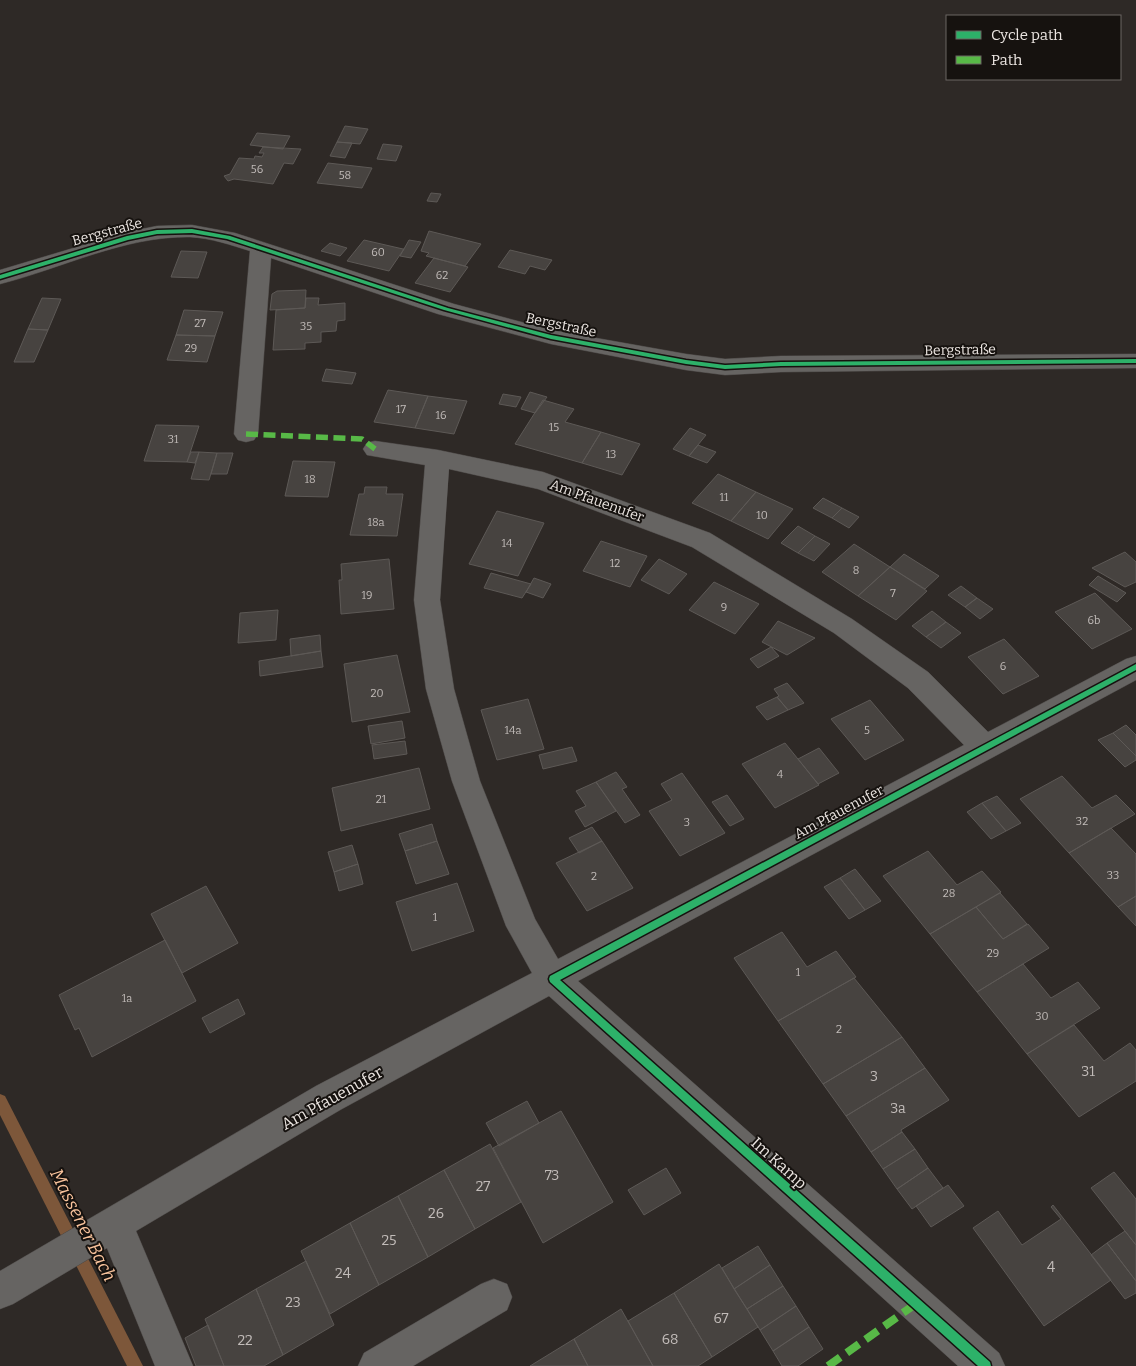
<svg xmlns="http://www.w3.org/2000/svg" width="1136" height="1366" viewBox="0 0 1136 1366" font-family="Bitter,serif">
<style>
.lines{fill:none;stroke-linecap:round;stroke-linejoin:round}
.stream{fill:#7d573a;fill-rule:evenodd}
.building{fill:#474340;stroke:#5d5956}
.minor-casing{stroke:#4b4745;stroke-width:1}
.minor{fill:#666462;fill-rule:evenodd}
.quiet-far1{stroke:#58b947;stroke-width:5.5;stroke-dasharray:12 5.5;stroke-linecap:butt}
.quiet{stroke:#58b947;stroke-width:8;stroke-dasharray:15 8;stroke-linecap:butt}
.cycleway-casing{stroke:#16120f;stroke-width:3}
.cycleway{fill:#2db169;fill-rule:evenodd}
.labels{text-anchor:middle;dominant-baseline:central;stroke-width:4;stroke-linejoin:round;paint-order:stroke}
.number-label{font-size:11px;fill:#c2bcb9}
.street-label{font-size:14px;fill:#ebe5e1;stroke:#16120f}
.near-number-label{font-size:14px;fill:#c2bcb9}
.near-street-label{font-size:16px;fill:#ebe5e1;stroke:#16120f}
.near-water-label{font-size:18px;font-style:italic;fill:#f9c39c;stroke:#16120f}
</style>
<rect width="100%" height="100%" fill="#2e2926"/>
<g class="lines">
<path class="stream" d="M0 1094 5 1096 143 1366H127L0 1115Z"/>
</g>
<path class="building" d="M345 126 368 129 360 144 337 142Z
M257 133 290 136 283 149 250 145Z
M337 142 352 143 345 158 330 156Z
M383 144 402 146 396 161 377 159Z
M263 147 301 149 293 164 284 163 273 184 234 179 228 181 224 176 230 174 239 158 254 159 255 156 262 157 264 153H259Z
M328 163 372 168 362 188 317 183Z
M431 193 441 194 437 202 427 201Z
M429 231 481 244 465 266 426 256 429 253 421 251Z
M364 240 403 249H404L389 271 347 261Z
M409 240 421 242 411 258 400 256Z
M330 243 347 248 340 256 321 251Z
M510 250 552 260 545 270 530 266 525 274 498 267Z
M181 251 207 252 198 278 171 277Z
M434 258 468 267 450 292 415 283Z
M306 290 305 308 270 310 272 294 277 291Z
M42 298 61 299 48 330 28 329Z
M306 298H319L318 305 345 303V320L337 321 336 331 321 332V342L305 343V349L273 350 276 310 305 308Z
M184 310 223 312 215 336 176 335Z
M28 329 48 330 34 362H14Z
M176 335 215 336 207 362 167 360Z
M326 369 356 373 352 384 322 381Z
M388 390 428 396 415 428 374 422Z
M530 392 547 397 535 413 521 409Z
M503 394 521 397 516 407 499 404Z
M428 396 467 401 454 434 415 428Z
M543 400 574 409 565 422 601 432 582 463 515 444Z
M156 425 199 426 187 462 144 461Z
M690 428 706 435 689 456 673 449Z
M601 432 640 444 622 475 582 463Z
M698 445 716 452 707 463 689 456Z
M191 452H199L195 463 187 462Z
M199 452 217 453 209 480 191 479Z
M217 453H233L227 474H211Z
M293 461 335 462 328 497 285 496Z
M718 474 756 492 731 521 692 503Z
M365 487H387L386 494H403L397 536 350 535 359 494H364Z
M756 492 793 509 768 539 731 521Z
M823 498 842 508 832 518 813 508Z
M842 508 859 517 849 528 832 518Z
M497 511 544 523 518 576 469 564Z
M798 526 815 536 798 553 781 543Z
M815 536 830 544 814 561 798 553Z
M601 541 647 556 630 587 583 571Z
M854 544 890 567 858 596 822 572Z
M1125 552 1136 562V582L1125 587 1092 568Z
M904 554 939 576 925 589 890 567Z
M389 559 394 609 341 614 339 580H342L341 564Z
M659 559 687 574 669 594 641 580Z
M890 567 927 591 896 620 858 596Z
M491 573 531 584 522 598 484 588Z
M1098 576 1126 593 1117 602 1089 585Z
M534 578 551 584 543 598 526 592Z
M714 582 759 604 735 634 689 610Z
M961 586 977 598 965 607 948 595Z
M1095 593 1132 629 1092 649 1055 612Z
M977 598 993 609 980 619 965 607Z
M278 610 276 640 238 643 240 613Z
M932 611 946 622 926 637 912 626Z
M778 621 815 638 787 655 762 642Z
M946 622 961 633 941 648 926 637Z
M320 635 321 651 291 656 290 639Z
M1004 639 1039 676 1003 694 968 657Z
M771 647 779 656 758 668 750 659Z
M321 651 323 667 260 676 259 661Z
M397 655 410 712 352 722 344 664Z
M787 683 804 703 788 710 777 697 779 696 774 689Z
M777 697 788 710 767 720 756 707Z
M528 699 544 749 497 760 481 710Z
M870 700 904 740 865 760 831 719Z
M402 721 405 738 371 744 368 726Z
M1126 725 1136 735V756L1113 733Z
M1113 733 1136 756V760L1125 767 1098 740Z
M405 741 407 754 374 759 372 745Z
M785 743 819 785 775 808 742 764Z
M572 747 577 761 543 769 539 755Z
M819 748 839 773 818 784 798 759Z
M419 768 430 809 341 831 332 788Z
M616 772 627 787 622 789 640 815 625 823 596 782Z
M682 773 725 833 680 856 649 811 672 800 661 784Z
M1062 776 1092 808 1116 795 1135 814 1069 853 1020 799Z
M596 782 616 811 585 827 575 811 586 806 576 791Z
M727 795 744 819 730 826 712 802Z
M997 796 1021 823 1006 831 982 803Z
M982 803 1006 831 991 839 967 812Z
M432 824 437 841 405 851 399 834Z
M592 827 602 841 579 853 569 838Z
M1111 828 1136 854V896L1118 907 1069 853Z
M437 841 449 874 416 884 405 851Z
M602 841 633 888 587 911 556 863Z
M352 845 358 864 334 872 328 852Z
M928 851 957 885 982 871 1001 892 930 934 883 876Z
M358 864 363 884 339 891 334 872Z
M855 869 881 901 865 910 840 878Z
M840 878 865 910 849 919 824 887Z
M457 883 474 931 412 951 396 902Z
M206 886 238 943 182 973 151 914Z
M1000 893 1027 924 1003 939 976 907Z
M1136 896V926L1118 907Z
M976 907 1003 939 1028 924 1049 948 977 992 930 934Z
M782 932 807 967 836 951 856 977 778 1021 734 958Z
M165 940 196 1001 92 1057 79 1028 75 1030 59 995Z
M1023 964 1051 998 1078 982 1100 1008 1027 1054 977 992Z
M854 978 902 1037 823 1084 778 1021Z
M238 999 245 1014 210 1033 202 1018Z
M1074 1025 1104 1061 1130 1043 1136 1050V1081L1079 1117 1027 1054Z
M902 1037 925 1068 846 1116 823 1084Z
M925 1068 949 1100 901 1130 902 1132 871 1152 846 1116Z
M527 1101 539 1123 499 1146 486 1123Z
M561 1111 613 1202 543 1243 493 1148Z
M902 1132 915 1149 883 1169 871 1152Z
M490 1144 521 1202 475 1229 444 1170Z
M915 1149 928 1168 897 1189 883 1169Z
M666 1168 681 1193 644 1215 628 1190Z
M928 1168 943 1188 912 1209 897 1189Z
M444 1170 475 1229 428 1257 398 1196Z
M1114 1172 1136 1199V1245L1091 1188Z
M948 1185 964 1206 931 1227 916 1206Z
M398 1196 428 1257 379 1285 350 1223Z
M1053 1205 1111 1280 1044 1326 973 1228 998 1211 1022 1245 1061 1219 1051 1207Z
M350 1223 379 1285 330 1314 301 1251Z
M1125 1231 1136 1245V1281L1107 1243Z
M1107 1243 1136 1281V1293L1125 1299 1091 1255Z
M758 1246 770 1265 734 1289 722 1268Z
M306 1261 334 1325 283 1355 256 1289Z
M719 1264 758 1327 712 1357 674 1293Z
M770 1265 783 1286 747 1309 734 1289Z
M783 1286 796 1306 760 1330 747 1309Z
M256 1289 283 1355 264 1366H224L205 1319Z
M674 1293 712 1357 698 1366H653L628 1321Z
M796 1306 809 1327 773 1351 760 1330Z
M621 1309 653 1366H588L574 1339Z
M208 1325 224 1366H196L185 1338Z
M809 1327 823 1349 798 1366H782L773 1351Z
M574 1339 588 1366H530Z"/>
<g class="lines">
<g class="minor-casing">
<path id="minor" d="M192 225 235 233 454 304 551 330 686 354 725 359 781 356 1136 354V368L781 372 725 375 686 370 551 344 438 314 271 258 258 434 254 440 246 442 238 440 234 434 250 251C231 245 211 238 190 237 124 236 63 268 0 284V270L127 232 157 226Z
M375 441 438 450 543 472 710 533 852 619 928 672 988 732 1126 659 1136 656V680L578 981 999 1353 1005 1366H958L549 996 340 1110 136 1231 193 1366H155L107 1248 13 1304 0 1309V1271L316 1086 532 973 506 926 452 781 426 689 414 600 425 465 367 455 363 449 367 443ZM449 469 538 489 692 547 834 633 908 688 964 745 558 959 535 919 480 781 454 689 440 600Z
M494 1279 507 1284 512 1297 507 1310 413 1366H358L364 1353 481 1284Z"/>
</g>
<use href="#minor" class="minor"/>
<path class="quiet-far1" d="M246 434 362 439 375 449"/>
<path class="quiet" d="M828 1366 917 1303"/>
<g class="cycleway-casing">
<path id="cycleway" d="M192 229 230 236 448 308 551 335 686 360 725 365 781 362 1136 359V363L781 366 725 369 686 364 551 339 444 310 227 239 192 233 157 234 128 240 0 279V275L127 236 157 230Z
M1136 664V670L560 980 990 1362 991 1366H978L550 982 549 979 550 976Z"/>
</g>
<use href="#cycleway" class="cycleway"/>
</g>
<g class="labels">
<g class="number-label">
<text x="257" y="169">56</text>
<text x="345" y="175">58</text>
<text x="378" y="252">60</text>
<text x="442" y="275">62</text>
<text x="200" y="323">27</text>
<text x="306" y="326">35</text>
<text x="191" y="348">29</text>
<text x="401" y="409">17</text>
<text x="441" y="415">16</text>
<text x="554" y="427">15</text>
<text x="173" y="439">31</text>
<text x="611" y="454">13</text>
<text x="310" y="479">18</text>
<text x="724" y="497">11</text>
<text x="762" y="515">10</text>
<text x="376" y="522">18a</text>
<text x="507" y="543">14</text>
<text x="615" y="563">12</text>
<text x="856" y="570">8</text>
<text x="893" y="593">7</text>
<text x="367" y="595">19</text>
<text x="724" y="607">9</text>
<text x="1094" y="620">6b</text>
<text x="1003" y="666">6</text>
<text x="377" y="693">20</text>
<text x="513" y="730">14a</text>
<text x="867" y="730">5</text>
<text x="780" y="774">4</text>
<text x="381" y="799">21</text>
<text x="1082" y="821">32</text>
<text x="687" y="822">3</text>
<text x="1113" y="875">33</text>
<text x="594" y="876">2</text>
<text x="949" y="893">28</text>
<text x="435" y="917">1</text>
<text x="993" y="953">29</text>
<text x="798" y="972">1</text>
<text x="127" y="998">1a</text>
<text x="1042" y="1016">30</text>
<text x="839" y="1029">2</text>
</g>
<g class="street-label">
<text transform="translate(107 232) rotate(-15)">Bergstraße</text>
<text transform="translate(561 325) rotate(12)">Bergstraße</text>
<text transform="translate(960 350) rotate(-1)">Bergstraße</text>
<text transform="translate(597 501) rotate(20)">Am Pfauenufer</text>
<text transform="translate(839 812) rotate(-28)">Am Pfauenufer</text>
</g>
<g class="near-number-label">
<text x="1088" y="1071">31</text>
<text x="874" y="1076">3</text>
<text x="898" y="1108">3a</text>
<text x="552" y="1175">73</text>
<text x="483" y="1186">27</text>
<text x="436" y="1213">26</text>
<text x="389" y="1240">25</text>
<text x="1051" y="1267">4</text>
<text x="343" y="1273">24</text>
<text x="293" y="1302">23</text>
<text x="721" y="1318">67</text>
<text x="670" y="1339">68</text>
<text x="245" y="1340">22</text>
</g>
<g class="near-street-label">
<text transform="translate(332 1098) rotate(-29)">Am Pfauenufer</text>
<text transform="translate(779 1163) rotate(42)">Im Kamp</text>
</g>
<g class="near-water-label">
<text transform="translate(83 1225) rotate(63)">Massener Bach</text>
</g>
</g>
<rect x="946" y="15" width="175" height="65" fill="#16120f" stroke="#6b6663"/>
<rect x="956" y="31" width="25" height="8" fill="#2db169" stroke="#6b6663"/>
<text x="991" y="40" font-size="15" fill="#ebe5e1">Cycle path</text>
<rect x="956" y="56" width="25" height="8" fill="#58b947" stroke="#6b6663"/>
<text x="991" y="65" font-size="15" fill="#ebe5e1">Path</text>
</svg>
